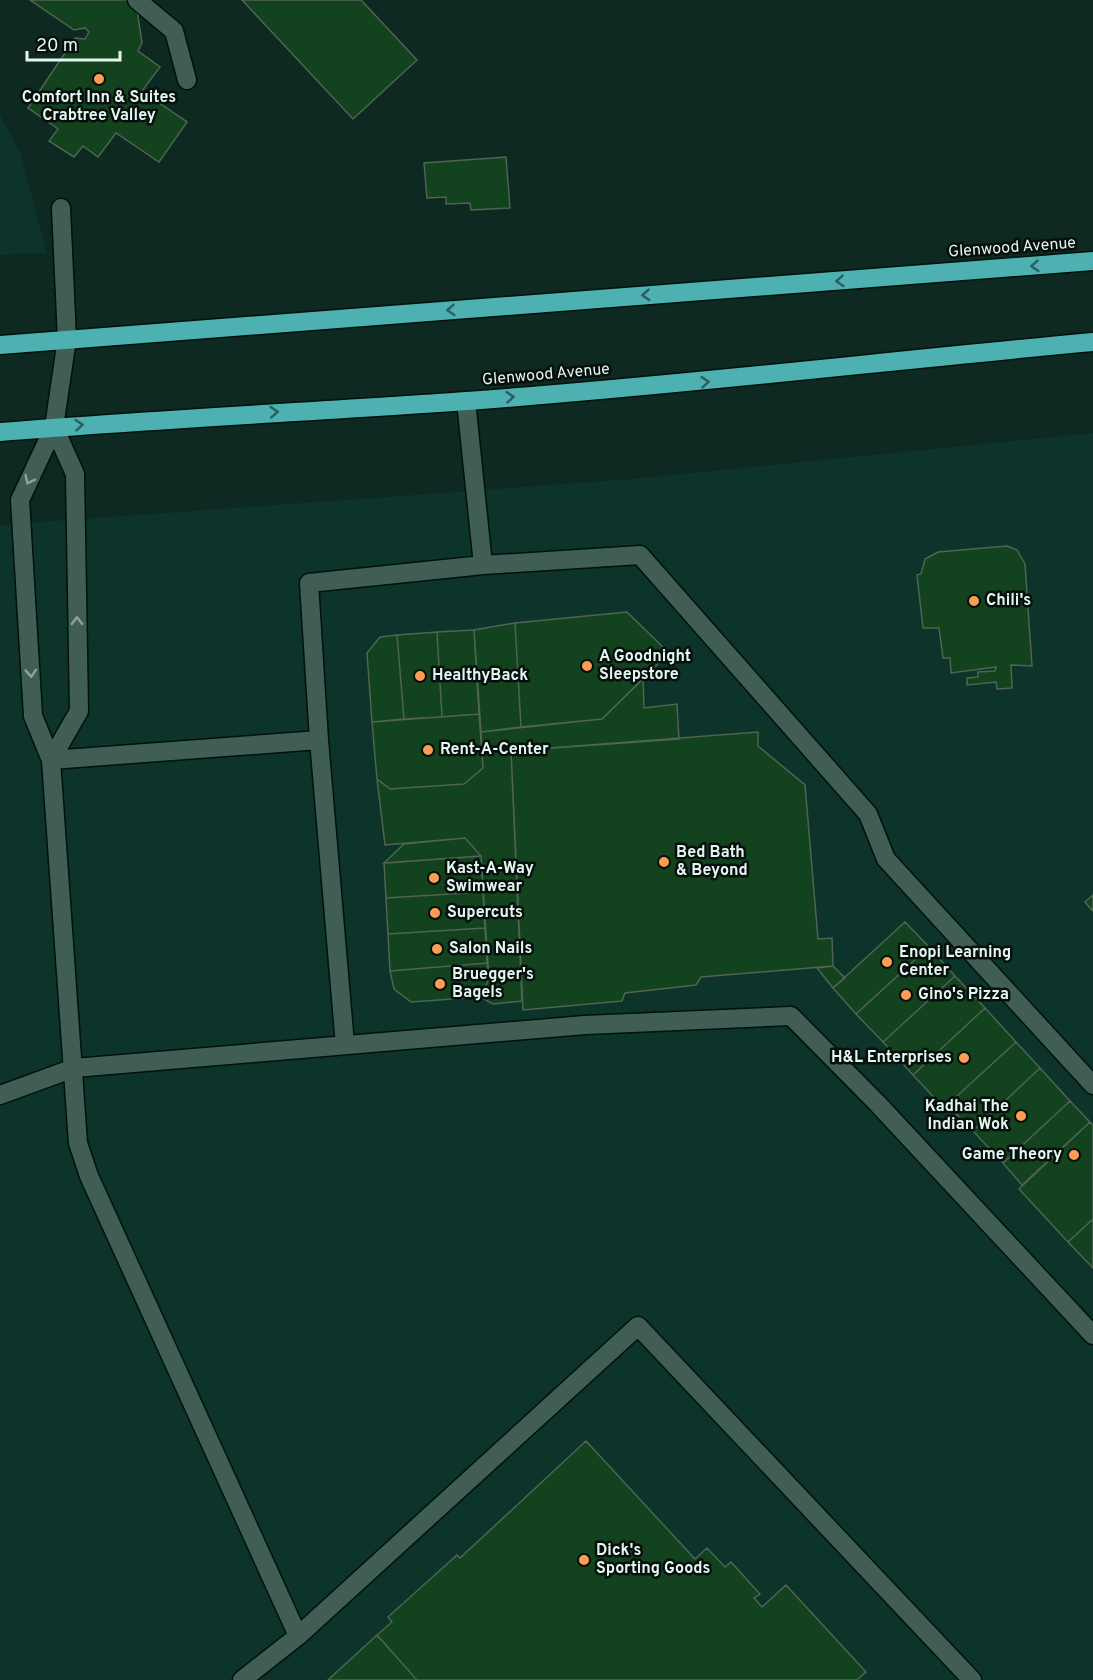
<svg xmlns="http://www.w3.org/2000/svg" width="1093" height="1680" viewBox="0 0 1093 1680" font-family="Overpass,sans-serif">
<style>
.built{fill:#0c342a}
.building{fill:#13421e;stroke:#4f6452;stroke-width:1.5}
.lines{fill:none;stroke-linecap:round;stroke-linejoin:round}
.lane-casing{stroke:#00120b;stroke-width:21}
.highway-casing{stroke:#00120b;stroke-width:21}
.lane{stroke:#415e54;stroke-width:18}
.highway{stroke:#4cb1b0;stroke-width:18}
.oneway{stroke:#28605e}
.oneway2{stroke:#8ba29a}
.poi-dot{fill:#fd9c55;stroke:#050f0c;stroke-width:2}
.labels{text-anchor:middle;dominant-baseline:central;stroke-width:5;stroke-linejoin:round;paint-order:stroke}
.poi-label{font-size:16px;font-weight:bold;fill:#e5f6f0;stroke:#050f0c;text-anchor:start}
.street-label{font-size:16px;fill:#e5f6f0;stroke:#050f0c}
</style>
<rect width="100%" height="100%" fill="#0d2921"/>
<path class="built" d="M0 115 20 152 47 253 0 255Z
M1093 433V1680H0V525L632 479Z"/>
<path class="building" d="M30 0H131L136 3 142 43 138 51 160 67 142 91 187 122 159 162 116 133 98 157 83 146 74 157 49 141 58 129 28 108 75 38 85 39 89 32 85 28 74 30Z
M242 0H361L417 60 353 119Z
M506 157 510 208 471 210 470 203 446 204V197L427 198 424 163Z
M1007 546 1017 550 1025 564 1032 666 1011 665 1012 688 997 689 996 682 967 685V678L978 677V672L995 671 996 667 951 673 950 658H943L939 628H923L917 575 921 574 925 559 938 552Z
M627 612 669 653 602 719 521 727 515 623Z
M515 623 521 727 481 732 474 630Z
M474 630 479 714 442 717 437 632Z
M437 632 442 717 404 719 397 635Z
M397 635 404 719 372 722 367 653 380 637Z
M643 679 644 708 677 704 679 739 511 751 522 1001 493 1004 480 997 489 979 481 856 465 838 385 845 377 779 390 789 464 784 483 768 481 732 602 719Z
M479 714 483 768 464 784 390 789 377 779 372 722Z
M758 732V746L805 785 818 939 832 938 833 966 701 977 696 985 625 993 622 1001 523 1010 511 751Z
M465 838 481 856 384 863 404 844Z
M481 856 483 892 386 898 384 863Z
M483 892 485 928 388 934 386 898Z
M1093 895V911L1085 902Z
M905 922 929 947 856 1014 833 988Z
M485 928 487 963 390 971 388 934Z
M929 947 955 976 883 1042 856 1014Z
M487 963 489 979 480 997 411 1002 394 989 390 971Z
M833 966 845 978 833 988 817 968Z
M955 976 985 1008 913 1075 883 1042Z
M985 1008 1016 1042 944 1108 913 1075Z
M1016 1042 1040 1068 973 1131 957 1114 953 1118 944 1108Z
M1040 1068 1070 1101 1003 1163 973 1131Z
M1070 1101 1090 1122 1022 1185 1003 1163Z
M1090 1122 1093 1125V1219L1068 1242 1019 1189Z
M1093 1219V1268L1068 1242Z
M586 1441 695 1559 707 1548 725 1567 731 1562 760 1594 754 1598 762 1607 786 1585 866 1672 857 1680H417L377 1635 392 1622 388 1617 457 1555 460 1558Z
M377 1635 417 1680H328Z"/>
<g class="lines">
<g class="lane-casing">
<path id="lane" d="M137 0 174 31 187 80
M54 427 75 474 79 711 51 760 33 716 20 500 54 427 67 339 61 208
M483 565 640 555 868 814 886 859 1093 1085
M345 1045 319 740 309 583 483 565 466 401
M0 1095 74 1068 585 1025 791 1016 877 1103 1093 1335
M298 1636 89 1176 78 1143 51 760 319 740
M242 1680 298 1636 638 1326 972 1680"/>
</g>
<g class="highway-casing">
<path id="highway" d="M0 345 1093 261
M0 432C156 419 312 412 467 401 677 386 884 361 1093 342"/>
</g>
<use href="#lane" class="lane"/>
<use href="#highway" class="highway"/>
</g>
<defs><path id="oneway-chevron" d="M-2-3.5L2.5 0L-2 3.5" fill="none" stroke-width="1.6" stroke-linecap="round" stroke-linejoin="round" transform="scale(1.5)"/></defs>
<g class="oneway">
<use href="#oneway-chevron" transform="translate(1035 266) rotate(176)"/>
<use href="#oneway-chevron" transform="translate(840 281) rotate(176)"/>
<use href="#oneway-chevron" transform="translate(646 295) rotate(176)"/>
<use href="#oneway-chevron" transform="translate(451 310) rotate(176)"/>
<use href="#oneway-chevron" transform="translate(705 382) rotate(-5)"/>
<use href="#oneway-chevron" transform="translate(510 397) rotate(-5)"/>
<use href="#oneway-chevron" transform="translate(274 412) rotate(-3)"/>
<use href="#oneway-chevron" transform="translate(79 425) rotate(-5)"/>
</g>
<g class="oneway2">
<use href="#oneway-chevron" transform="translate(29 480) rotate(116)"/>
<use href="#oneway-chevron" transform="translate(77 621) rotate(-91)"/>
<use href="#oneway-chevron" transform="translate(31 673) rotate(86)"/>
</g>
<g class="poi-dot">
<circle cx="99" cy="79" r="6"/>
<circle cx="974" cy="601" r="6"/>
<circle cx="587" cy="666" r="6"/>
<circle cx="420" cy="676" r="6"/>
<circle cx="428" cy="750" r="6"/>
<circle cx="664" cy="862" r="6"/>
<circle cx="434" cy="878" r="6"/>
<circle cx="435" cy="913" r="6"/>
<circle cx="437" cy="949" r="6"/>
<circle cx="887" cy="962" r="6"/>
<circle cx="440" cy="984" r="6"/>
<circle cx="906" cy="995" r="6"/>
<circle cx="964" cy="1058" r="6"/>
<circle cx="1021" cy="1116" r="6"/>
<circle cx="1074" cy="1155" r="6"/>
<circle cx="584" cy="1560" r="6"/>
</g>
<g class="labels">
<g class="poi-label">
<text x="99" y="98" text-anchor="middle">Comfort Inn &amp; Suites<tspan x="99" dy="18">Crabtree Valley</tspan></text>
<text x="986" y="601">Chili's</text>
<text x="599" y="657">A Goodnight<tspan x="599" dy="18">Sleepstore</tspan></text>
<text x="432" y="676">HealthyBack</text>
<text x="440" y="750">Rent-A-Center</text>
<text x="676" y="853">Bed Bath<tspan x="676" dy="18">&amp; Beyond</tspan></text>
<text x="446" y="869">Kast-A-Way<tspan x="446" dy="18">Swimwear</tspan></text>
<text x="447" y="913">Supercuts</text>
<text x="449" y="949">Salon Nails</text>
<text x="899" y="953">Enopi Learning<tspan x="899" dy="18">Center</tspan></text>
<text x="452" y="975">Bruegger's<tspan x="452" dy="18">Bagels</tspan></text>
<text x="918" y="995">Gino's Pizza</text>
<text x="952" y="1058" text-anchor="end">H&amp;L Enterprises</text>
<text x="1009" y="1107" text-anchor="end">Kadhai The<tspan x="1009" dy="18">Indian Wok</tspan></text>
<text x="1062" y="1155" text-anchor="end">Game Theory</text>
<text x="596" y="1551">Dick's<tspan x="596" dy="18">Sporting Goods</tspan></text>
</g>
<g class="street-label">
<text transform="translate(1012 248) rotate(-4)">Glenwood Avenue</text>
<text transform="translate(546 375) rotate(-5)">Glenwood Avenue</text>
</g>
</g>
<path d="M27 51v9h93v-9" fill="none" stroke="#e5f6f0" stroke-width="3"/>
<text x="36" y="51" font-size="18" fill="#e5f6f0" stroke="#050f0c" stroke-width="4.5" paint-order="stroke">20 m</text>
</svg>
